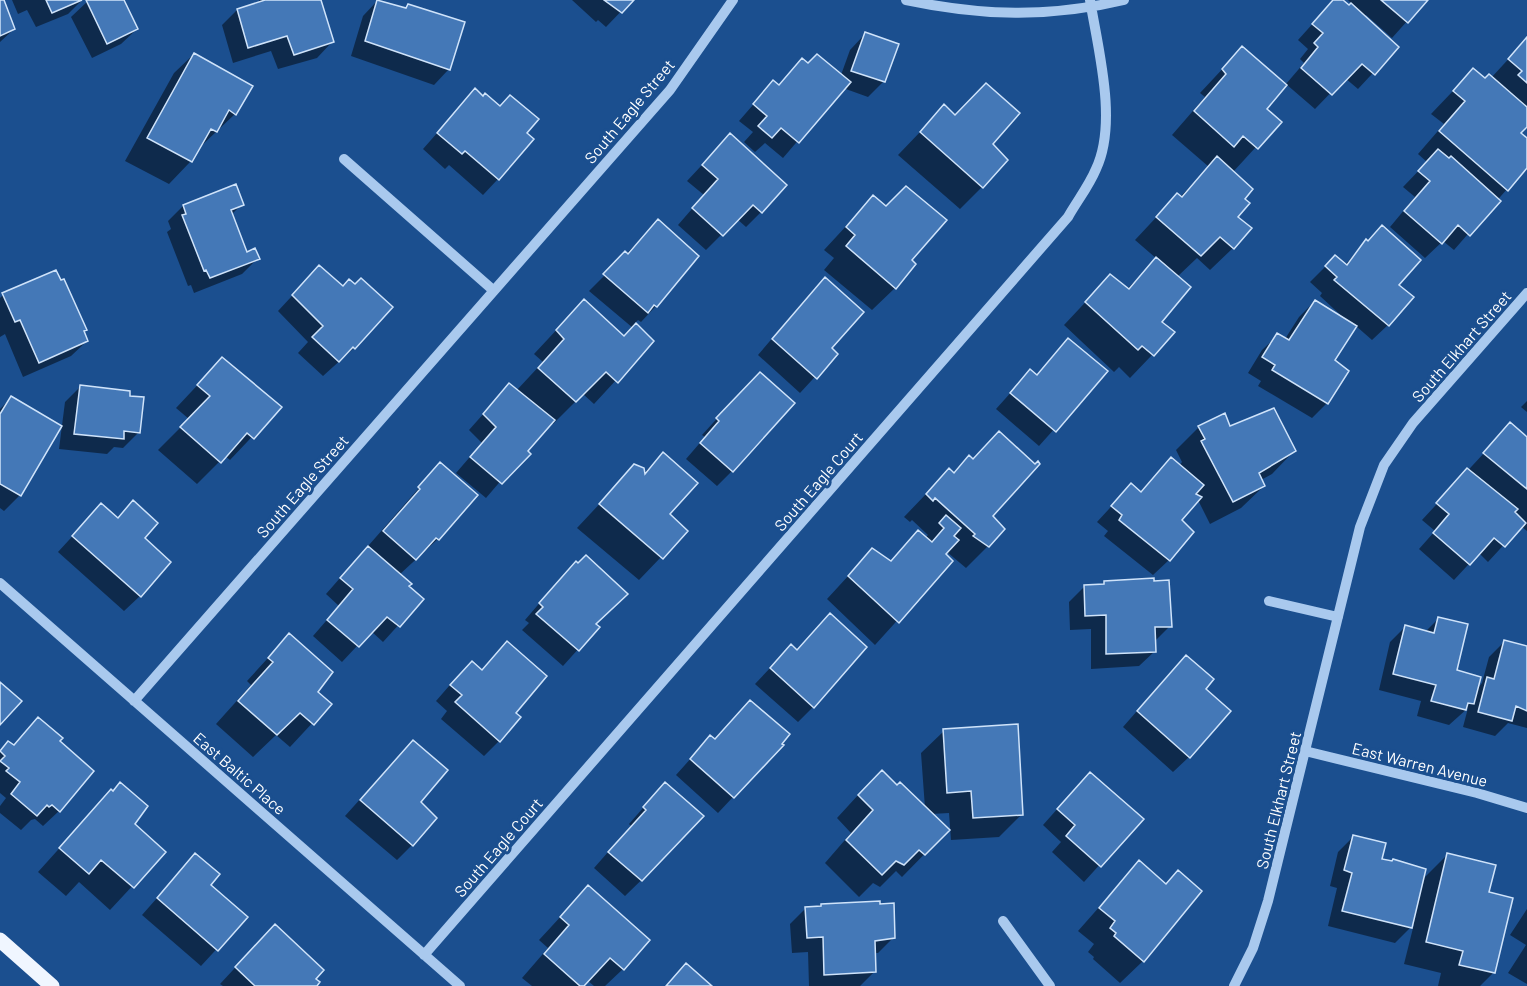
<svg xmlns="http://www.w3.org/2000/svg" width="1527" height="986" viewBox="0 0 1527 986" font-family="Barlow,sans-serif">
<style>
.shadow{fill:#0007}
.building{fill:#4478b7;stroke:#cfe3fa;stroke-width:1.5}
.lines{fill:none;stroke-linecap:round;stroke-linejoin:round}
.minor{stroke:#a9c9ee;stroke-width:10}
.major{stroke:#f0f6ff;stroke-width:15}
.labels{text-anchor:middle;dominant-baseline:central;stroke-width:6;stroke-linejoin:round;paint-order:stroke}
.street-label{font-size:16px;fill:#fff;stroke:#1b4f8f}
</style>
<rect width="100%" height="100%" fill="#1b4f8f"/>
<path class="shadow" d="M0 0 14 29 0 42Z
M12 0H82L68 14 36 27 27 10 18 14Z
M89 0H123L137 29 121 44 92 58 71 17Z
M259 0H319L332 42 317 58 278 69 271 51 233 63 222 25 237 10 260 3Z
M378 0 405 9 449 69 434 85 351 56 363 16Z
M572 0H632L606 27 598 20 596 22Z
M1334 0H1340L1349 7 1352 4 1348 0H1426L1392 38 1366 15 1364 17 1397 47 1358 89 1345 78 1315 109 1286 84 1304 63 1300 59 1308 49 1298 40Z
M865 34 884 81 868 97 843 88 783 158 765 143 755 152 744 142 753 132 739 121 773 82 778 86 802 60 808 65 841 75 850 50Z
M1527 39V125L1519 133 1527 140V166L1454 250 1443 241 1425 258 1390 227 1415 197 1403 187 1427 162 1418 154 1444 124 1431 114 1473 70 1484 80 1491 78Z
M1242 48 1265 109 1279 122 1233 172 1242 199 1236 217 1233 248 1210 270 1197 258 1177 277 1160 322 1173 333 1130 378 1119 367 1114 372 1064 325 1110 276 1127 289 1157 259 1135 240 1177 195 1180 197 1209 167 1172 135 1205 97 1200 93Z
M195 53 194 57 235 114 199 148 191 161 169 184 125 161 174 73Z
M475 90 525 133 498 179 483 195 449 165 445 169 423 149Z
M944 107 991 144 982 187 960 209 898 155Z
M730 135 761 212 746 227 737 219 706 250 678 225 704 195 687 181Z
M873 197 910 260 895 288 872 310 824 270 834 258 824 250Z
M242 204 231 215 246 253 258 258 242 274 194 293 191 285 188 286 167 232 171 229 168 221 183 206Z
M658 222 697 256 656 306 641 322 638 320 634 324 652 341 594 404 583 394 553 424 551 422 486 498 456 473 482 443 469 430 509 385 516 391 543 362 534 354 562 324 624 338 633 328 589 291Z
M1366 241 1397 285 1388 325 1372 340 1356 326 1333 361 1327 403 1312 418 1258 386 1261 381 1248 373 1262 350 1278 335 1285 339 1299 317 1315 301 1348 322 1320 296 1322 293 1310 282 1335 257 1345 265Z
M304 283 354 348 323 376 298 353 308 342 278 311Z
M810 294 830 348 836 354 800 393 758 355Z
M3 295 83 332 87 341 71 356 23 377 5 334 0 337V298Z
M1068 340 1106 371 1039 446 996 409 1030 371 1036 376Z
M222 359 280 407 230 460 225 456 197 484 158 450 189 419 176 408Z
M80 387 139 432 123 448 114 447 107 454 59 449 65 402Z
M744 389 732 471 717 486 686 459 705 437 702 435Z
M11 398 20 495 4 511 0 508V409Z
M1527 401V412L1521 407Z
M1510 425 1525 438 1527 437V531L1521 526 1488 562 1479 553 1454 580 1419 549 1435 531 1422 520Z
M1199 427 1230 428 1294 451 1272 474 1261 480 1264 486 1241 508 1210 524 1198 500 1180 520 1169 560 1153 575 1104 536 1108 531 1097 522 1131 485 1140 492 1171 459 1179 466 1182 462 1176 450Z
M663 454 668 514 686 531 639 580 577 528 635 466 643 474Z
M969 457 991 516 988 546 966 568 947 552 944 555 951 561 875 645 827 599 872 550 890 562 918 532 925 538 928 535 912 520 910 522 904 517 949 470 953 474Z
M440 464 438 539 399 575 407 587 422 599 383 642 371 631 342 662 313 636 339 606 326 594Z
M133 503 142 539 140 596 124 611 58 552 101 505 117 519Z
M561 578 598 627 563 666 522 630 529 623 525 620Z
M1105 582 1170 626 1154 642 1155 651 1139 666 1091 669V629L1070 630 1069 602 1085 586H1102Z
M830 615 813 707 798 722 755 684 791 646 796 651Z
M1439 618 1456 671 1477 689 1482 683 1489 657 1504 642 1527 647V728L1508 723 1495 736 1463 727 1468 708 1449 725 1417 716 1421 701 1379 690 1390 642 1405 627 1425 632Z
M289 635 316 692 330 704 290 747 276 735 253 757 216 724 251 685 247 681Z
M492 659 514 713 499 741 484 756 441 719 447 711 436 701 456 678 481 671Z
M1171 672 1204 689 1189 757 1173 772 1123 727Z
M944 731 1022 814 999 837 951 840 949 813 931 814 948 830 902 877 896 871 880 887 873 883 859 897 825 863 851 833 837 818 859 794 897 787 925 808 921 753Z
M710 737 733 797 718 813 676 775Z
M58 741 59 811 43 826 35 819 31 820 21 830 0 813V806L6 798 0 793V752L9 743 13 746Z
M398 757 419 802 412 845 397 860 345 816Z
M1075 789 1141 819 1084 882 1052 852 1061 842 1043 825Z
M111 791 133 825 164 852 110 910 79 882 66 896 38 872Z
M650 800 701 816 662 860 625 896 594 868 631 826 629 824Z
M1353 837 1380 860 1422 880 1447 855 1488 893 1511 899 1493 973 1480 986H1438L1441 973 1404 964 1414 924 1395 943 1328 926 1337 888 1330 886 1338 852Z
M195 855 209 885 246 917 201 966 142 915Z
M1139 862 1143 961 1120 983 1093 959 1094 957 1088 952 1094 944 1078 931Z
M588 887 623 969 605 986H594L587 980 582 986H532L522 978 548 948 539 940Z
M822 905 894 937 878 953H874L875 971 860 986H809L808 952 792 953 790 924 806 908Z
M1527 909V984L1508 973 1526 945 1510 935Z
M260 941 314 979V986H223L220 984Z"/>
<path class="building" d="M0 0H4L15 29 0 36Z
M46 0H82L52 13Z
M86 0H124L138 29 107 44Z
M265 0H321L334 42 294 55 287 36 248 48 237 9Z
M377 0 406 8 408 4 465 22 450 70 365 41Z
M604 0H634L622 13Z
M1333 0H1343L1349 5 1351 3 1399 47 1375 75 1362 64 1332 95 1301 68 1318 47 1314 43 1323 33 1312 24Z
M1381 0H1428L1408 23Z
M865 32 899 44 885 82 851 71Z
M1527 37V83L1518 75 1522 71 1508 59Z
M1242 46 1287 85 1267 109 1282 122 1258 149 1243 136 1234 147 1194 111 1226 74 1222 69Z
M194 53 253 86 236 115 229 110 217 132 211 129 192 162 147 138Z
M817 54 851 82 799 143 781 128 772 138 758 126 767 116 753 104 773 80 779 85 802 58 808 63Z
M1473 68 1485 78 1489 74 1527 107V127L1521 133 1527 138V168L1508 191 1439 131 1465 101 1453 91Z
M986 83 1020 113 993 144 1008 160 983 188 920 132 944 104 955 115Z
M475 88 483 96 485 93 500 106 510 95 539 119 527 133 534 139 499 180 465 151 462 154 437 133Z
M730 133 787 185 762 213 753 205 723 236 692 208 718 179 702 165Z
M1438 149 1449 158 1451 156 1501 201 1470 236 1458 225 1442 244 1404 211 1430 181 1418 171Z
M1217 156 1253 189 1245 199 1250 203 1238 217 1252 228 1234 249 1220 237 1201 256 1156 217 1177 193 1182 197Z
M236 184 244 205 231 210 247 252 255 248 260 259 210 278 206 270 204 271 182 215 186 214 183 205Z
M906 186 947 220 912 260 916 264 896 289 846 246 855 235 846 227 873 195 886 206Z
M658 219 699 256 657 307 654 305 648 313 603 274 625 251 628 254Z
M1382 225 1421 260 1399 285 1414 297 1389 326 1334 280 1337 277 1325 266 1335 255 1347 265 1366 239 1368 241Z
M1156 257 1191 287 1162 322 1175 332 1154 356 1142 346 1138 350 1085 302 1110 274 1129 289Z
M319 265 343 286 349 279 355 284 361 278 393 307 355 349 353 347 339 362 312 337 323 326 292 295Z
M56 270 61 280 64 279 87 330 84 331 88 341 39 363 20 320 15 322 2 293Z
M825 277 864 312 832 348 838 354 817 379 772 339Z
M584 299 624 336 636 323 654 341 618 383 606 372 576 402 538 368 564 339 556 330Z
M1315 300 1357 326 1335 360 1349 371 1328 404 1272 370 1275 365 1262 357 1277 333 1289 340Z
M1068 338 1108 371 1056 432 1010 393 1030 369 1037 375Z
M222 357 282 407 254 439 247 433 221 463 180 427 210 396 197 385Z
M760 372 795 403 733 472 700 443 719 421 716 418Z
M509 383 555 420 528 451 531 454 502 484 470 457 496 427 483 414Z
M80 385 130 391V396L144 397 140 433 124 431V439L74 434Z
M11 396 62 426 21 496 0 484V414Z
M1274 408 1296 451 1259 473 1265 486 1233 502 1201 441 1205 439 1198 426 1225 413 1230 426Z
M1510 422 1527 437V489L1483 453Z
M999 431 1035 464 1038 461 1040 464 993 516 1005 529 989 547 973 536 975 534 935 498 933 501 926 494 949 468 954 473 969 455 973 459Z
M663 452 698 483 670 514 688 531 663 559 599 504 634 464 644 468 645 474Z
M1171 457 1204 485 1196 494 1202 497 1182 520 1194 532 1170 561 1119 520 1122 515 1111 506 1131 483 1141 492Z
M440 462 478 495 439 540 436 538 416 560 383 531 420 489 418 487Z
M1467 468 1518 509 1515 512 1526 523 1505 547 1494 538 1470 565 1433 533 1449 514 1436 503Z
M133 500 158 523 145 538 171 562 141 597 72 536 101 503 118 518Z
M946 515 961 528 954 536 959 540 946 554 953 561 899 623 848 576 872 548 891 561 918 530 932 542 944 528 939 523Z
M368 546 412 584 409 586 424 599 400 627 387 617 359 647 327 620 353 589 340 578Z
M586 555 628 594 596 624 600 627 579 651 536 614 543 607 539 603 576 561 578 563Z
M1154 578V581L1169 580 1172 627H1155L1156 652 1106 654V615L1085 616 1084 585 1104 584V581Z
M830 613 867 647 814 708 770 668 791 644 797 650Z
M1438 617 1468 624 1457 670 1481 677 1474 704 1468 703 1466 710 1431 701 1436 685 1393 674 1405 625 1434 633Z
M289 633 333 672 318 692 332 704 314 725 300 713 277 735 238 701 273 662 268 658Z
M1504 640 1527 646V711L1516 706 1512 721 1478 712 1487 677 1494 679Z
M507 641 547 676 516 713 521 717 500 742 455 702 462 695 450 685 472 661 482 670Z
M1186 655 1214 679 1206 689 1231 711 1190 758 1137 711Z
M0 682 22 701 0 725Z
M750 700 790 734 782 744 784 745 734 798 690 759 710 735 715 739Z
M38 717 63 738 60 741 94 771 60 812 52 805 49 807 47 805 37 816 11 794 20 782 6 771 9 768 0 761 5 756 0 751 8 741 14 745Z
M1018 724 1023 815 973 818 971 791 947 793 943 729Z
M413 740 448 770 421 802 437 818 413 846 360 800Z
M882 770 897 785 900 782 950 830 925 855 919 850 904 865 896 861 882 875 846 840 873 810 858 795Z
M1090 772 1144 819 1101 867 1066 836 1075 825 1057 809Z
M120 782 148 806 135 824 166 852 134 888 101 860 89 874 59 848 111 789 113 791Z
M665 782 704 816 642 881 608 852 646 810 643 807Z
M1353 835 1386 843 1382 859 1392 861 1393 859 1426 869 1412 928 1342 911 1352 873 1344 870Z
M195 853 220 874 211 885 248 917 218 951 157 898Z
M1447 853 1496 865 1489 892 1513 898 1495 973 1459 965 1463 951 1426 942Z
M1139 860 1166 884 1178 870 1202 891 1144 962 1114 936 1116 933 1110 928 1115 921 1099 908Z
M588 885 650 940 624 970 610 958 584 986H580L544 954 569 925 560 917Z
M880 901V904L894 903 895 938 875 941 876 972 824 975 823 937 807 938 805 907 821 906V904Z
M275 924 324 970 316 979 320 982 317 986H255L235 967Z
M686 963 712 986H666Z"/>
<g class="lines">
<path class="minor" d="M906 0C981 16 1050 18 1124 0
M344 159 493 290
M0 583 460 986
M1269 601 1338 617
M134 701 670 90 733 0
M1305 751 1477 793 1527 808
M1003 921 1050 986
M424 955 1068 217C1077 201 1089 186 1096 169 1118 123 1098 49 1090 0
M1234 986 1253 948 1268 901 1360 527 1384 465 1413 423 1527 293"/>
<path class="major" d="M0 940 52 986"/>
</g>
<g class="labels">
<g class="street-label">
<text transform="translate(629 111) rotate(-50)">South Eagle Street</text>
<text transform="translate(1461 346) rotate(-49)">South Elkhart Street</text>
<text transform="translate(818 481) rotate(-49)">South Eagle Court</text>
<text transform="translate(302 486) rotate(-49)">South Eagle Street</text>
<text transform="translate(1420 764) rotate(14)">East Warren Avenue</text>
<text transform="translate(240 773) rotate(41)">East Baltic Place</text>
<text transform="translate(1278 800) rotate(-76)">South Elkhart Street</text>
<text transform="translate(498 847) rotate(-49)">South Eagle Court</text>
</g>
</g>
</svg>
